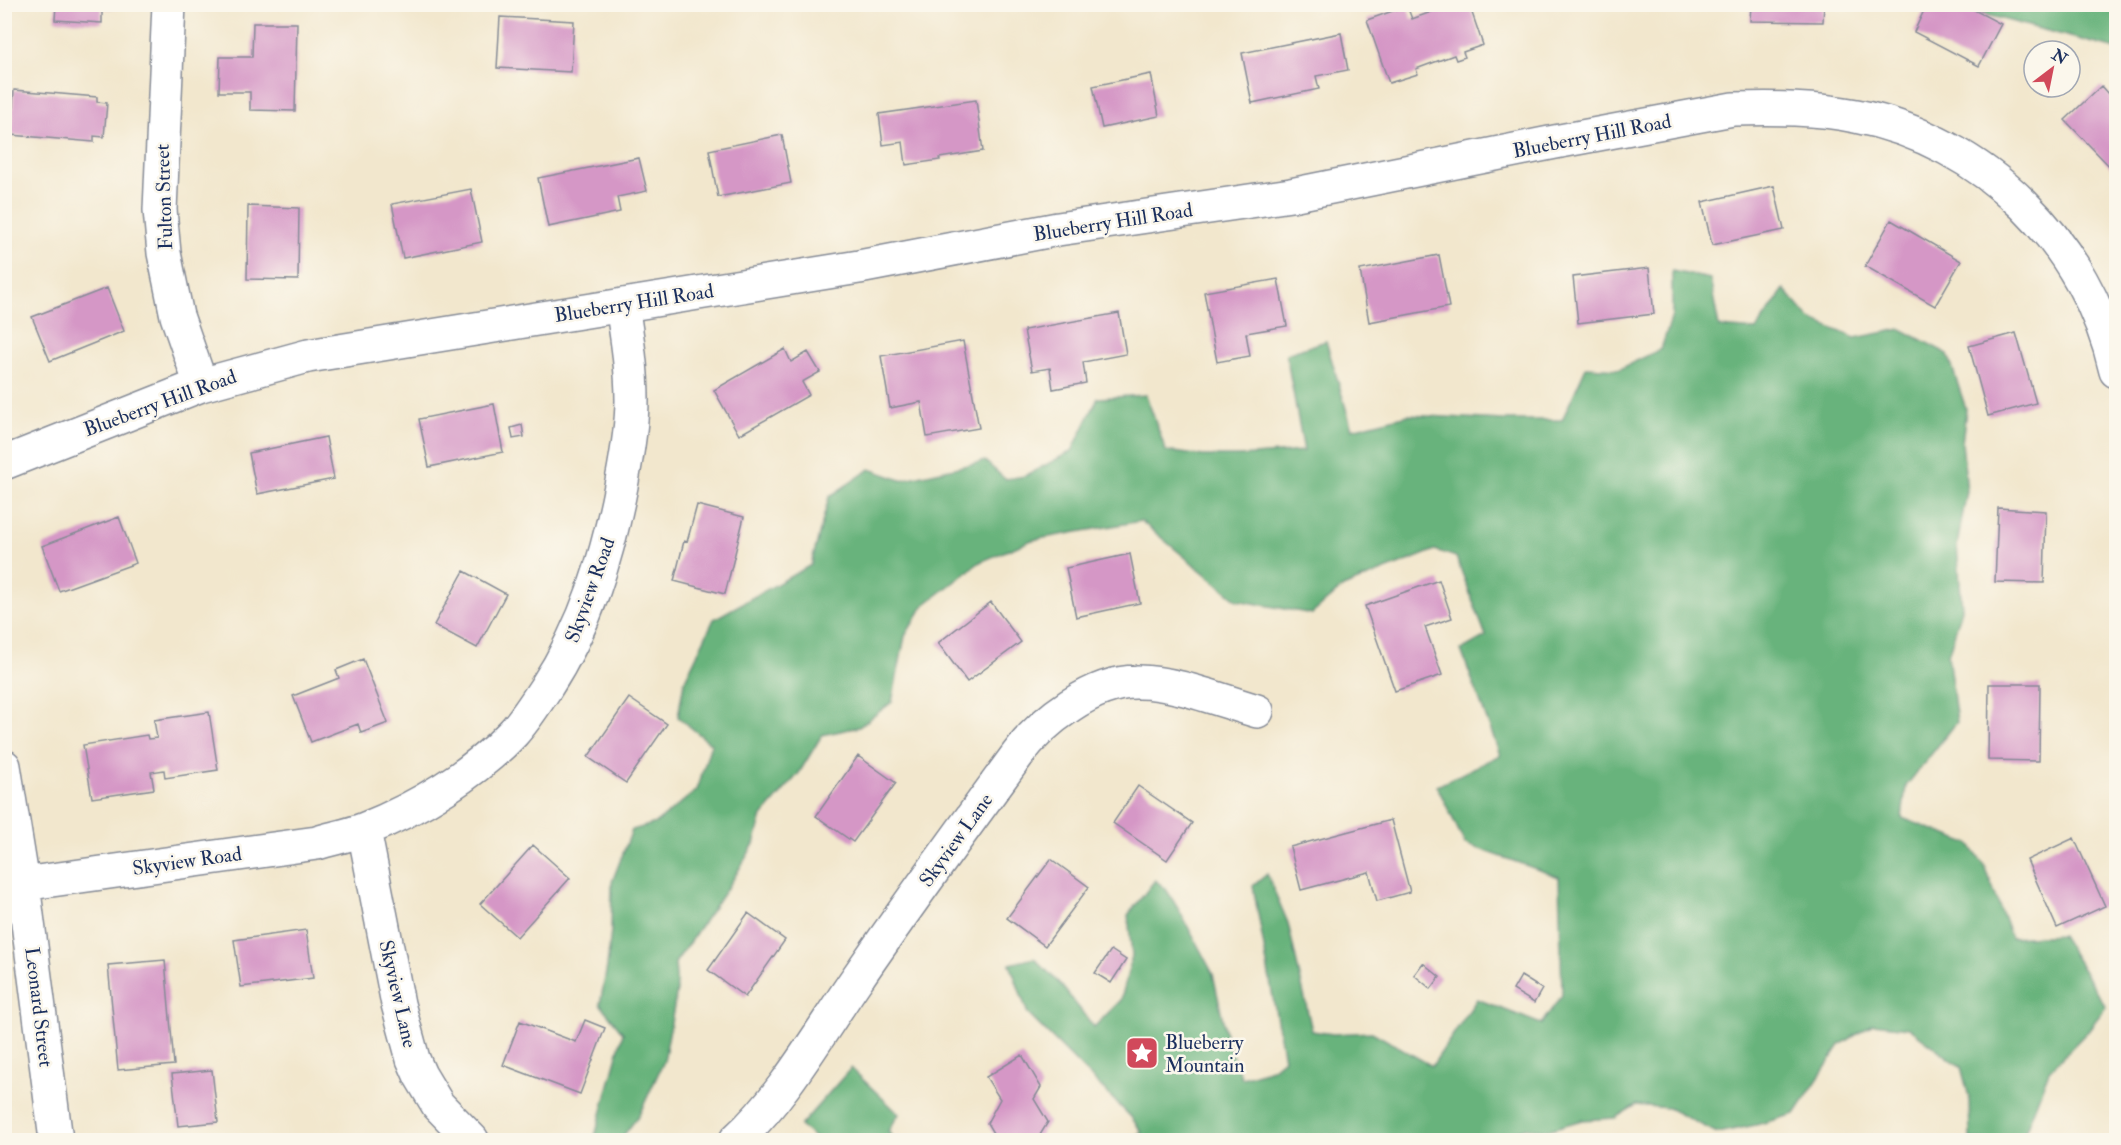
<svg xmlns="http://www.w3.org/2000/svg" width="2121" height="1145" viewBox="0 0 2121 1145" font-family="'IM FELL Double Pica',serif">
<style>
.forest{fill:#68b37b;stroke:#42716c;stroke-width:1.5}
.building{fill:#d597c6}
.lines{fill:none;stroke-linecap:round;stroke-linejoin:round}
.minor-casing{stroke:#868b96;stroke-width:36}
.minor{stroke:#fff;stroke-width:33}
.labels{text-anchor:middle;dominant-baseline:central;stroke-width:5;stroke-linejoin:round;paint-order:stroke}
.street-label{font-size:20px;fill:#1b2f5e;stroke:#fbf7ec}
.poi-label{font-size:20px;fill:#1b2f5e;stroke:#fbf7ec;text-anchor:start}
</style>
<rect width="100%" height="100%" fill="#fbf7ec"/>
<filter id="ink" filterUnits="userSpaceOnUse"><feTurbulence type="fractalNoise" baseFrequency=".0167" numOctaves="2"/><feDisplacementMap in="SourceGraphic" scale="12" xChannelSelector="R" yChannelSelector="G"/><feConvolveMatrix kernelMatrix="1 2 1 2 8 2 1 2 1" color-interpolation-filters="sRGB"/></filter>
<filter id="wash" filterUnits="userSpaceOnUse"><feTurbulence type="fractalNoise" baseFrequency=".008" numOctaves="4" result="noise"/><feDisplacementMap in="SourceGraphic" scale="24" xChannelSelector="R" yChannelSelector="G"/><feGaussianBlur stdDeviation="1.35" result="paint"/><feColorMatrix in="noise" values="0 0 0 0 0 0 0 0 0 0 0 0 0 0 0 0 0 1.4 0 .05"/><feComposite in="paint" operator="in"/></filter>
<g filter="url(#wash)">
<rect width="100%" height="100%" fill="#f2e7cd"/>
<path class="forest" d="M1949 5H2116V49Z
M1672 271 1710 279 1719 327 1756 330 1784 289 1810 319 1855 338 1901 329 1948 354 1966 409 1962 443 1967 491 1957 545 1962 609 1948 655 1957 722 1906 786 1902 818 1968 843 1985 866 2011 938 2061 935 2106 1007 2086 1033 2049 1071 2022 1140H1970L1969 1097 1961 1067 1909 1028 1873 1024 1840 1045 1795 1114 1756 1125 1717 1133 1668 1108 1636 1105 1615 1118 1582 1120 1548 1130 1525 1128 1495 1140 1457 1137 1436 1140H1130L1142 1132 1131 1117 1028 1014 1010 964 1034 958 1061 985 1094 1027 1121 1000 1132 956 1128 915 1155 880 1166 889 1179 910 1213 974 1228 1044 1242 1078 1272 1069 1284 1059 1253 886 1267 874 1288 923 1312 1031 1333 1034 1372 1032 1432 1066 1477 999 1541 1024 1562 995 1559 877 1465 844 1437 786 1500 755 1461 650 1486 636 1456 557 1435 550 1343 587 1312 614 1237 600 1141 521 1032 540 980 562 923 606 905 636 892 702 859 727 822 735 799 773 762 816 754 844 732 881 675 963 677 990 664 1061 639 1115 620 1140H594L623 1033 600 1004 607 967 611 930 612 882 632 830 656 823 697 790 711 744 678 717 684 682 714 619 811 565 829 497 870 469 901 480 985 461 1005 479 1025 476 1072 451 1098 398 1146 395 1166 451 1204 456H1240L1304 451 1286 354 1326 341 1352 429 1408 415 1503 420H1562L1586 367 1620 369 1661 349 1672 316Z
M851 1068 899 1114 888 1131 894 1140H818L800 1126Z"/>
<g id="blocks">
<path class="building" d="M56 4H115L114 9 102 8V23L55 20Z
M705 4H741V9L705 6Z
M1453 4H1469L1483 45 1463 52 1465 57 1456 60 1454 55 1416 69 1418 74 1389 83 1367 20 1407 6 1412 19Z
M1751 4H1824L1823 22 1750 21Z
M1927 4H1963L2001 24 1979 66 1914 32Z
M500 17 574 21 571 72 497 68Z
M253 23H297L295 111 250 110V92H219L220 57H252Z
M1341 33 1348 70 1316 76 1319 89 1252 103 1242 53Z
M1151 74 1159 116 1102 128 1093 86Z
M2101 86 2116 103V170L2115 172 2065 120Z
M14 90 97 97V102L107 103 104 137 94 136V142L11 135Z
M976 100 983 151 939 158 940 160 906 165 903 142 883 145 879 114Z
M782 135 791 183 718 197 709 150Z
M639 158 647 191 617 197 620 212 548 227 538 178Z
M1774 186 1784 230 1712 245 1702 202Z
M471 189 482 242 403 258 392 204Z
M248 206 299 208 298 280 247 279Z
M1891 220 1961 261 1935 306 1865 266Z
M1439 255 1449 307 1369 322 1360 270Z
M1649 268 1654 314 1578 323 1573 277Z
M1278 279 1287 326 1246 333 1250 356 1217 362 1204 292Z
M107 288 124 331 50 361 32 317Z
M1119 313 1126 354 1083 362 1086 383 1053 389 1050 368 1032 371 1024 330Z
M2016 333 2036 403 1988 416 1969 346Z
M963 341 979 428 927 437 921 402 890 408 881 356Z
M785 349 791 362 808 352 820 372 802 382 809 395 739 435 714 390Z
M494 404 503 452 429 467 419 419Z
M522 425 524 437 513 439 511 428Z
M326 437 334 479 257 494 249 453Z
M697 505 744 517 725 594 674 581 684 541 687 542Z
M1998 508 2046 511 2044 583 1995 582Z
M119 517 136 563 59 591 42 546Z
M1130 554 1140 603 1076 617 1066 568Z
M464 571 506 594 477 648 434 625Z
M1439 580 1452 618 1425 627 1442 675 1395 691 1365 606Z
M991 602 1021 642 967 682 938 643Z
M363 659 388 723 361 733 358 724 311 742 293 696 339 678 336 670Z
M1989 684H2040L2039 761 1988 760Z
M629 698 667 724 626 783 588 757Z
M209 712 218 770 165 778 164 770 151 772 154 789 92 798 83 745 147 735 148 739 157 738 154 720Z
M858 756 896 783 853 842 816 816Z
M1138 786 1192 823 1167 860 1113 823Z
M1391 820 1410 892 1377 901 1369 872 1301 890 1290 847Z
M2074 838 2105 906 2057 928 2027 860Z
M533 845 570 878 517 937 480 904Z
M1051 859 1089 887 1045 946 1007 918Z
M748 913 785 940 745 997 708 970Z
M306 930 313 978 241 987 234 940Z
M1111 950 1126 960 1111 983 1095 973Z
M165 960 174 1065 118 1070 108 965Z
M1423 963 1440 977 1431 989 1414 975Z
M1521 976 1542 989 1534 1003 1513 990Z
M585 1020 605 1028 580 1094 503 1065 520 1021 576 1042Z
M1022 1055 1041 1087 1034 1099 1048 1122 1037 1140H997L987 1123 1000 1099 986 1077Z
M212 1070 218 1122 178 1126 172 1074Z"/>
</g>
</g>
<g filter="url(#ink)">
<use href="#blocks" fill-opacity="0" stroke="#868b96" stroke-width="1.5"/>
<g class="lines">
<g class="minor-casing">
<path id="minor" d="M169 4 160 210 164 253 177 316 201 385
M4 463 201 385 308 356 859 267 1058 229 1291 195 1555 142 1733 109C1774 108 1816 108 1856 116 1985 141 2087 243 2116 371
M4 766 23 884 56 1140
M364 830 398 1004 413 1059 420 1075 438 1105 472 1140
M23 884 317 843C333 838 350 835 365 829 417 809 475 773 513 733 525 720 535 704 545 689 587 625 608 555 622 481 627 455 632 427 632 400 632 368 627 337 622 305
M736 1140C782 1099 820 1032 856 980 908 904 963 829 1018 754 1042 721 1093 682 1136 682 1173 681 1222 701 1257 711"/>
</g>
<use href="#minor" class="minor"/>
</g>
</g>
<defs>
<g id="sight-square" transform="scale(1.725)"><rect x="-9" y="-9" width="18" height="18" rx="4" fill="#d1495b" stroke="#fbf7ec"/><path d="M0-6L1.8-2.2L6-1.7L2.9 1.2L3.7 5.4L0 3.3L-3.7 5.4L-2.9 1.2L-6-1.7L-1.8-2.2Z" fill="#fff"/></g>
</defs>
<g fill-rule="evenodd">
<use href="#sight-square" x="1142" y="1053"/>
</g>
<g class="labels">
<g class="street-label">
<text transform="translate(1592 136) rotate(-11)">Blueberry Hill Road</text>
<text transform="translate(164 197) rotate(-92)">Fulton Street</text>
<text transform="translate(1113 222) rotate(-9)">Blueberry Hill Road</text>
<text transform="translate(634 303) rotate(-9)">Blueberry Hill Road</text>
<text transform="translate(160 403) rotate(-20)">Blueberry Hill Road</text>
<text transform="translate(590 590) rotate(-70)">Skyview Road</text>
<text transform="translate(956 840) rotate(-54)">Skyview Lane</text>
<text transform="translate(187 861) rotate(-8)">Skyview Road</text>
<text transform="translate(398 994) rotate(77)">Skyview Lane</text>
<text transform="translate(39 1007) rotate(83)">Leonard Street</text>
</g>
<g class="poi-label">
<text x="1165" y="1042">Blueberry<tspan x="1165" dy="23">Mountain</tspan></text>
</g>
</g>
<rect width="2121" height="1145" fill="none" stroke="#fbf7ec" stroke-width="24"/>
<g transform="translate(2052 69) rotate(32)"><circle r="28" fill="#fbf7ec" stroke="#a1a7b3" stroke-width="1.5"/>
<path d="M0-4.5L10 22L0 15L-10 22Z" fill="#d1495b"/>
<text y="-9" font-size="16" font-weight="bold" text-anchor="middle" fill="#1b2f5e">N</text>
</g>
</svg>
